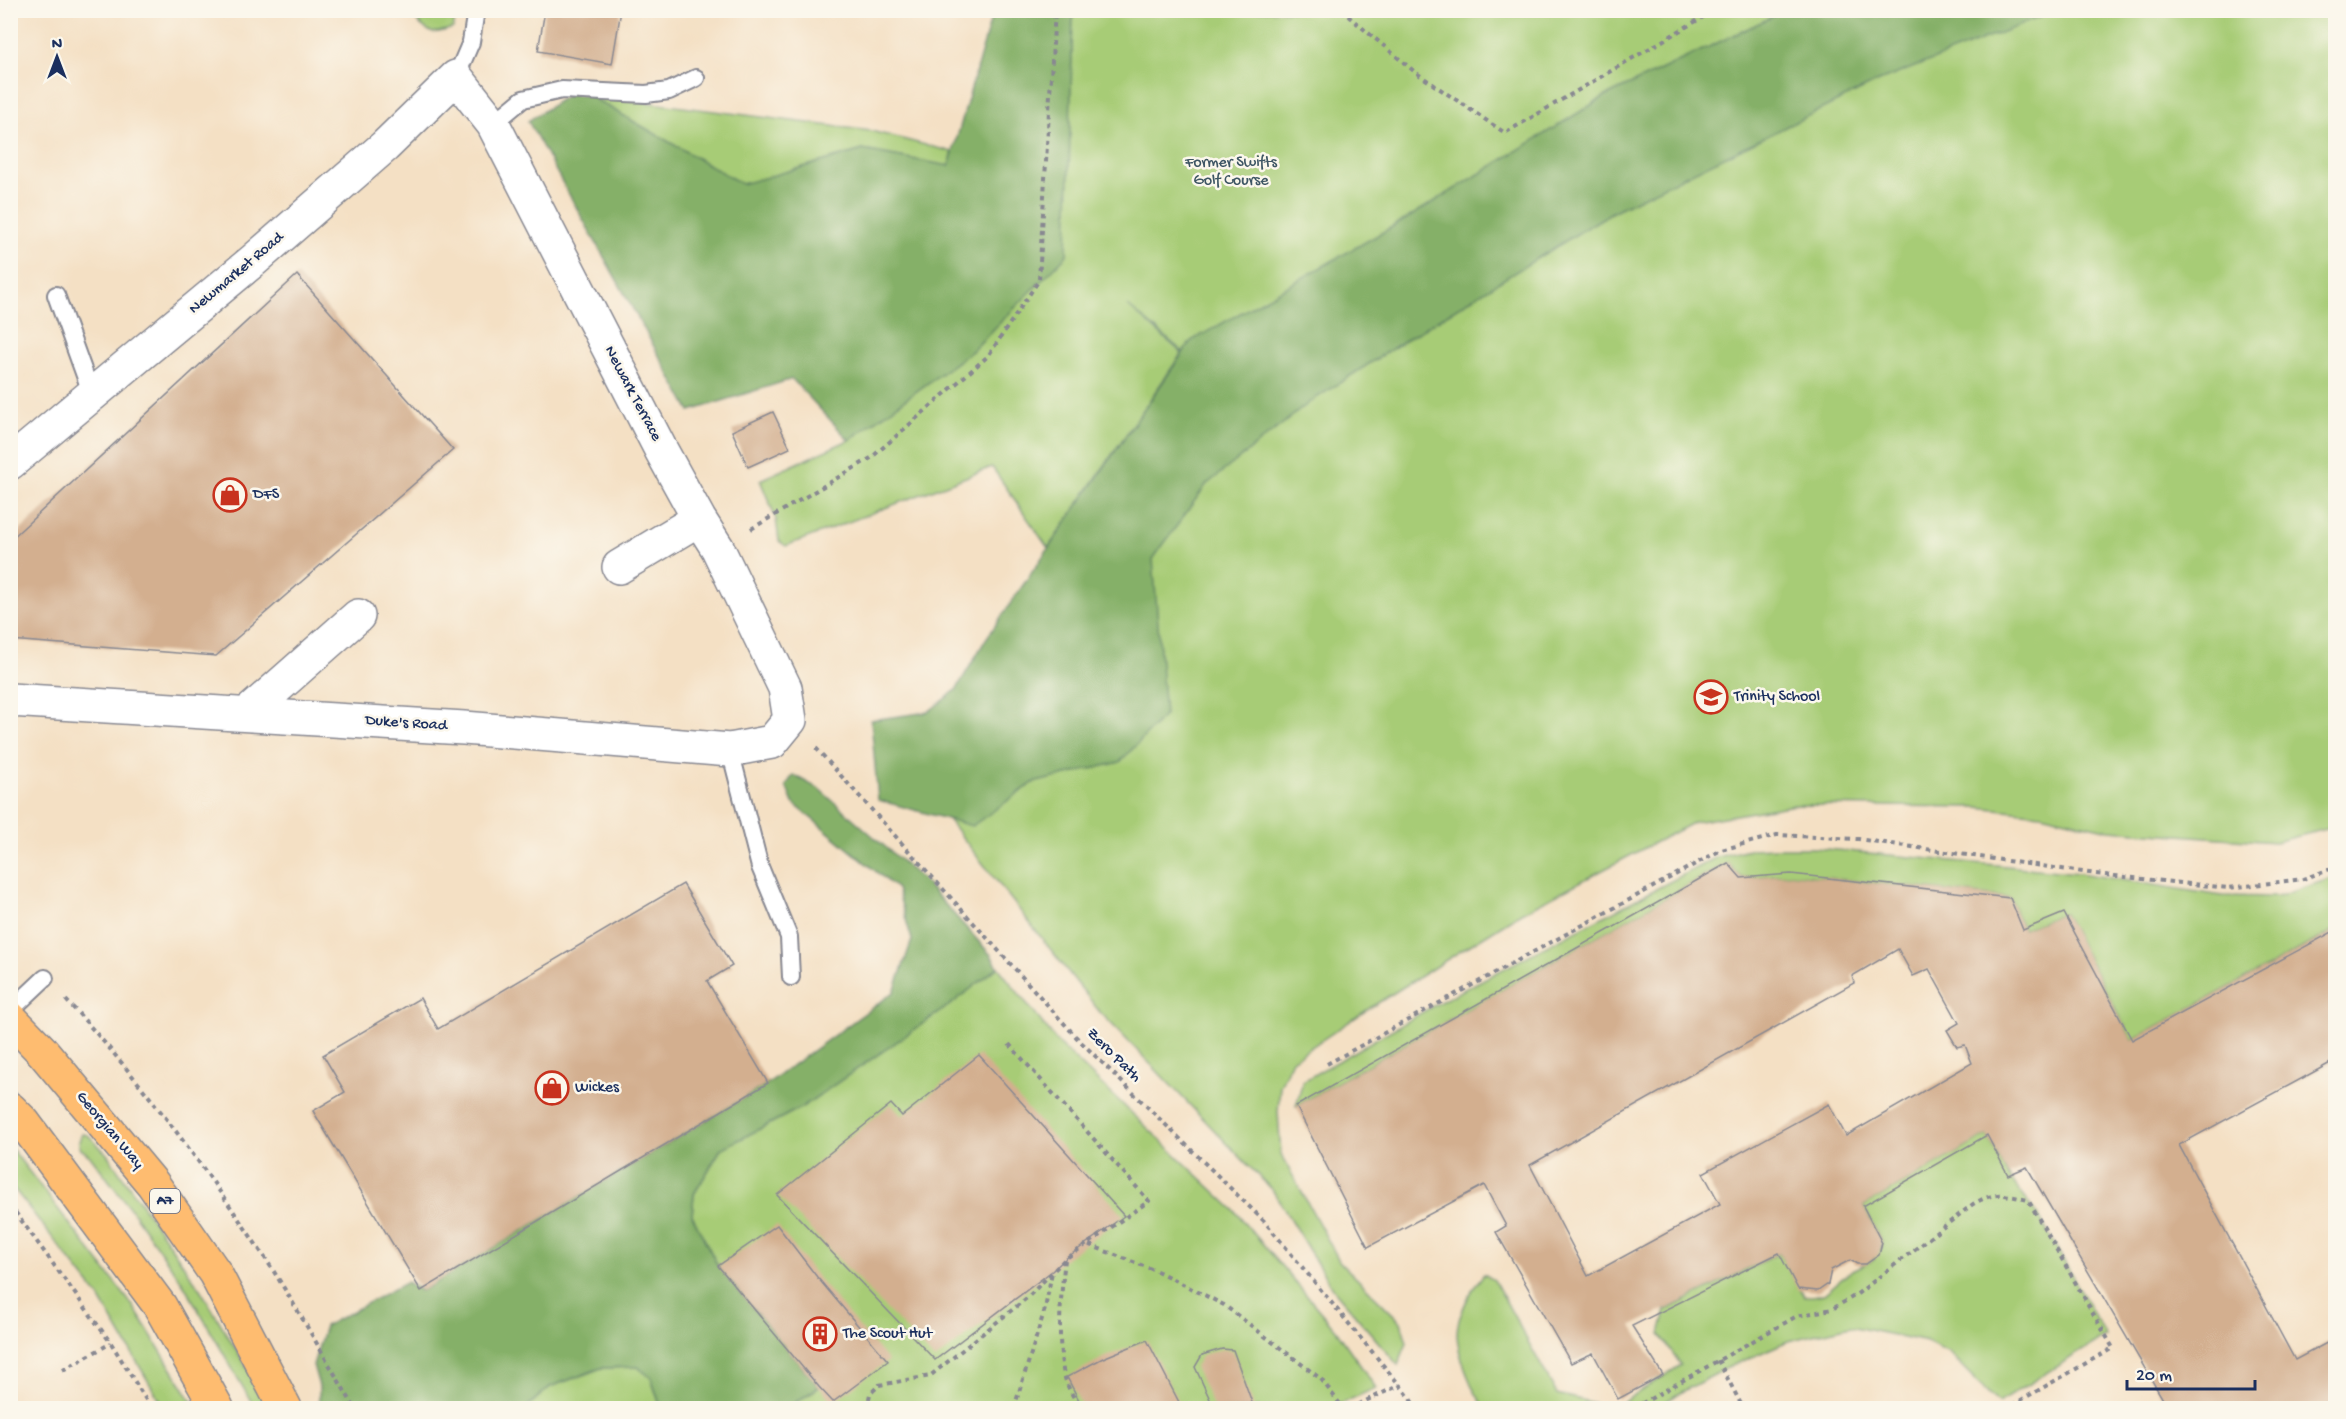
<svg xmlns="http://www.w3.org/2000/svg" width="2346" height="1419" viewBox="0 0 2346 1419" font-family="'Gochi Hand',sans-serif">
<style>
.green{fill:#a7cc76;stroke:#617e6a;stroke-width:1.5}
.forest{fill:#85b067;stroke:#507062;stroke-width:1.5}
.building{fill:#d3af8f;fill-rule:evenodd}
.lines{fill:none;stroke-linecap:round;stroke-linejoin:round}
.lane-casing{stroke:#888891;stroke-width:20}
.street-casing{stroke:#888891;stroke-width:36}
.primary-casing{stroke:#888891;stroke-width:36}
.path{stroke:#888891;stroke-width:4;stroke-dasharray:4.5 4.5;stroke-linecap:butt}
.lane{stroke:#fff;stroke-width:16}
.street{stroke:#fff;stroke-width:33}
.primary{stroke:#febc70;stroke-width:33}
.labels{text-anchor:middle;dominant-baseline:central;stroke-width:5;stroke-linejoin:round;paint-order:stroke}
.shield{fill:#fbf7ec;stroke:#5e6b89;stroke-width:1.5}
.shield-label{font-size:15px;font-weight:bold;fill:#1b2f5e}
.park-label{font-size:16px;fill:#3e5664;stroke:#fbf7ec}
.street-label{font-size:16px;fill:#1b2f5e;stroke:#fbf7ec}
.poi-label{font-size:16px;fill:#1b2f5e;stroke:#fbf7ec;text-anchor:start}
</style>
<rect width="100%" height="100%" fill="#fbf7ec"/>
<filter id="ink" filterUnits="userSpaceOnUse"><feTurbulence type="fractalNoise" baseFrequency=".0167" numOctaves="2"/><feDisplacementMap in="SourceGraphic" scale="12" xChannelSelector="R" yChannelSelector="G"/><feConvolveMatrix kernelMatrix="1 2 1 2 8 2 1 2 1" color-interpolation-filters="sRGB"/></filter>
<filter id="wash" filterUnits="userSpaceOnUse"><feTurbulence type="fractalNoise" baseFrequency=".008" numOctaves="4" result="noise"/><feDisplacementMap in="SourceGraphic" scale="24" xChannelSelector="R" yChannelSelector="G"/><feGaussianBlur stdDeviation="1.35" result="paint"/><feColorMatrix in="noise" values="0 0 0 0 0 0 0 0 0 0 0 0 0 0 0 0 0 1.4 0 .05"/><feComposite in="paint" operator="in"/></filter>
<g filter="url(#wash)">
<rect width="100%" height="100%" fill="#f4e0c4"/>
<path class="green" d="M413 11V10L457 11 453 28C429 36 432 34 413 18Z
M1073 11H2335V827L2275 842 2109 830 2041 814 1977 807 1795 805 1694 822 1521 913 1373 1006 1292 1060 1280 1086 1278 1112 1281 1154 1340 1262 1401 1322 1407 1343 1398 1365 1332 1288 1273 1191 1099 1011 906 766 1115 612 1224 386 1128 306 1182 353 1048 548 992 467 786 546 779 541 776 519 760 480 849 440 972 351 1066 255Z
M588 95 871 131 953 152 949 166 863 150 742 185Z
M1777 848H1815L2079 873 2222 896 2277 897 2335 877V930L2132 1040 2064 913 2023 930 2010 898 1791 874 1741 878 1728 863 1296 1106 1303 1081 1440 1002 1717 857 1749 849Z
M998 967 1058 1043 1233 1209 1336 1330 1376 1388 1331 1408H787L819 1387 718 1266 692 1215 694 1194 721 1149 802 1107 954 1002Z
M82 1134 88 1135 107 1154 200 1289 271 1408H255L184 1285 132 1211 92 1158 80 1148 79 1141Z
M1987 1135 2008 1175 2039 1217 2106 1336 1998 1403 1949 1353 1927 1342 1850 1326 1788 1341 1727 1368 1678 1394 1656 1408H1486C1473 1395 1457 1353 1457 1334 1457 1315 1472 1288 1484 1274L1494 1280 1557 1394 1614 1408 1681 1365 1660 1334 1666 1310 1779 1253 1804 1297 1824 1294 1851 1271 1873 1260 1882 1248V1243L1863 1206Z
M11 1148 133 1306 196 1408H164L99 1297 11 1185Z
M638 1367 651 1378 661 1408H529L528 1406 550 1387 601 1368Z"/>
<path class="forest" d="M993 11H1073L1067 255 972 351 849 440 792 379 690 411 528 121 569 94 588 95 742 184 863 150 949 166Z
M1784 11H2056L1879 81 1614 211 1415 334 1310 402 1206 485 1153 559 1165 715 1120 762 1033 783 972 826 878 800 871 720 928 712 956 690 986 639 1191 341 1406 219 1604 97Z
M793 775 818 788 922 879 991 955 998 967 954 1002 802 1107 721 1149 694 1194 692 1215 718 1266 819 1387 787 1408H661L651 1378 638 1367 601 1368 550 1387 528 1406 529 1408H319V1386L313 1365 325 1326 407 1282 421 1291 768 1083 894 992 912 940 897 889 793 803 786 786Z"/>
<g id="blocks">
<path class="building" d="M545 10H621L612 64 538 51Z
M297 275 453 450 216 656 10 640V540Z
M773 412 790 448 748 467 732 431Z
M1728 863 1741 878 1791 874 2010 898 2023 930 2064 913 2132 1040 2336 930V1060L2179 1145 2295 1360 2336 1338V1408H2168L2027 1167 2008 1175 1987 1135 1863 1206 1882 1243 1879 1255 1866 1264H1857L1850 1260 1831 1270 1828 1284 1818 1291 1798 1289 1779 1253 1632 1326 1663 1375 1618 1399 1593 1353 1571 1363 1496 1232 1506 1226 1484 1185 1368 1247 1296 1106ZM1898 949 1913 976 1929 969 1959 1023 1947 1030 1957 1047 1965 1045 1972 1063 1846 1136 1829 1104 1703 1173 1720 1204 1588 1276 1530 1165 1854 983 1852 976Z
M683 884 732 966 707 981 768 1083 421 1291 313 1111 345 1092 323 1055 420 998 438 1029Z
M979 1055 1124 1216 1065 1259 1052 1271 935 1360 777 1195 891 1104 902 1116Z
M777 1225 817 1277 888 1361 833 1402 819 1387 718 1266Z
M1147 1340 1182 1408H1083L1067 1377 1103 1358Z
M1222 1349 1233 1350 1254 1408H1214L1195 1367 1202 1355Z"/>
</g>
</g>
<g filter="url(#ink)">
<use href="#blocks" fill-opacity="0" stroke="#888891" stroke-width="1.5"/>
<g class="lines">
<g class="lane-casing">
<path id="lane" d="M456 77 471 42 476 10
M493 124 523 99 562 90 646 94 669 91 696 78
M56 295 92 395
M730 750 760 867 789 937 791 977
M10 1011 45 978"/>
</g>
<g class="street-casing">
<path id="street" d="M10 463 254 260 385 146 456 77 493 124 661 450 699 519 718 549 785 688 790 720 772 742 730 750 464 728 10 700
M619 567 699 519
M248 713 358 616"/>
</g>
<g class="primary-casing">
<path id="primary" d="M10 1018 43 1052 153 1184 215 1273 285 1408
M10 1109 24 1123 160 1306 217 1408"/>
</g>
<path class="path" d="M1341 10 1415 72 1505 133 1715 10
M751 529 871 458 988 356 1039 280 1055 10
M816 748 1079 1040 1264 1221 1407 1394 1416 1408
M66 1000C143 1082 209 1173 271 1267 300 1313 327 1362 355 1408
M1009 1044 1149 1201 1087 1244 1159 1272 1224 1305 1321 1379 1343 1408
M1327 1064 1721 850 1777 835 1858 839 2096 874 2229 888 2303 879 2336 867
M10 1205 111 1343 151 1408
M1065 1260C1061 1291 1056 1348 1065 1378 1068 1389 1075 1399 1080 1408
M1718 1360 1743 1408
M63 1370 111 1343
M867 1408 870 1394 879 1385 930 1376 1028 1297 1065 1259 1087 1244
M1014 1408 1045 1309 1052 1272
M1350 1408 1400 1385
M1634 1408 1797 1316 1832 1309 1856 1295 1973 1204C1997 1191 2001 1194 2028 1200L2113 1348 2007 1408"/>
<use href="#lane" class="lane"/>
<use href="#street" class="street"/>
<use href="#primary" class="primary"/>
</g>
</g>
<defs>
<g id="shop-ring" transform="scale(1.725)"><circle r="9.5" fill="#fbf7ec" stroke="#c8321e" stroke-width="1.5"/><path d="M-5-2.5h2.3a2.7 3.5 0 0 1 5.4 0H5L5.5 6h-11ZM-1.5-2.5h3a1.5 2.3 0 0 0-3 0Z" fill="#c8321e"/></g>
<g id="school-ring" transform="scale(1.725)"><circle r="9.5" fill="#fbf7ec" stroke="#c8321e" stroke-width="1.5"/><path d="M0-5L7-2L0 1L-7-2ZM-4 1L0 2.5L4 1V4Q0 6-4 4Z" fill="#c8321e"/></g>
<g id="building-ring" transform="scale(1.725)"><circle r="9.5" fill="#fbf7ec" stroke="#c8321e" stroke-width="1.5"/><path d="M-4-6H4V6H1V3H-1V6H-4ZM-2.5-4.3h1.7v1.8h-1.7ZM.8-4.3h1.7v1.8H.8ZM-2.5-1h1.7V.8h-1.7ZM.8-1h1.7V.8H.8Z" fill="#c8321e"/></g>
</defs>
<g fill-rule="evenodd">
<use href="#shop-ring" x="230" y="495"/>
<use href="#school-ring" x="1711" y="697"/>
<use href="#shop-ring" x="552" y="1088"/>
<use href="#building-ring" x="820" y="1334"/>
</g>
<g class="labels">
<rect class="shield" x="150" y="1189" width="30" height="24" rx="4.5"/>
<g class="shield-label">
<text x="165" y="1201">A7</text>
</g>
<g class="park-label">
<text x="1231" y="163">Former Swifts<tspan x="1231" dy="18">Golf Course</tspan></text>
</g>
<g class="street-label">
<text transform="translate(237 274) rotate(-40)">Newmarket Road</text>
<text transform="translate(632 394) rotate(62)">Newark Terrace</text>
<text transform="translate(406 724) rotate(4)">Duke's Road</text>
<text transform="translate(1113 1056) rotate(45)">Zero Path</text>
<text transform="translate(109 1131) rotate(50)">Georgian Way</text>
</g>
<g class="poi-label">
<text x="253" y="495">DFS</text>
<text x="1734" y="697">Trinity School</text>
<text x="575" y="1088">Wickes</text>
<text x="843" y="1334">The Scout Hut</text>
</g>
</g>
<rect width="2346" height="1419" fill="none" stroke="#fbf7ec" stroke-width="36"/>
<g transform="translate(57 57)" stroke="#fbf7ec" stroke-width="4.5" paint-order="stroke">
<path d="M0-4.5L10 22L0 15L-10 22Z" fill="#1b2f5e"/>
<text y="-9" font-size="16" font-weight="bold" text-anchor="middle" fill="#1b2f5e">N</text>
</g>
<path d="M2127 1380v9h128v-9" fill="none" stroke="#1b2f5e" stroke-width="3"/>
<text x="2136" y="1380" font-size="18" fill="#1b2f5e" stroke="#fbf7ec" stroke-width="4.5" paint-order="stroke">20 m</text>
</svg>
